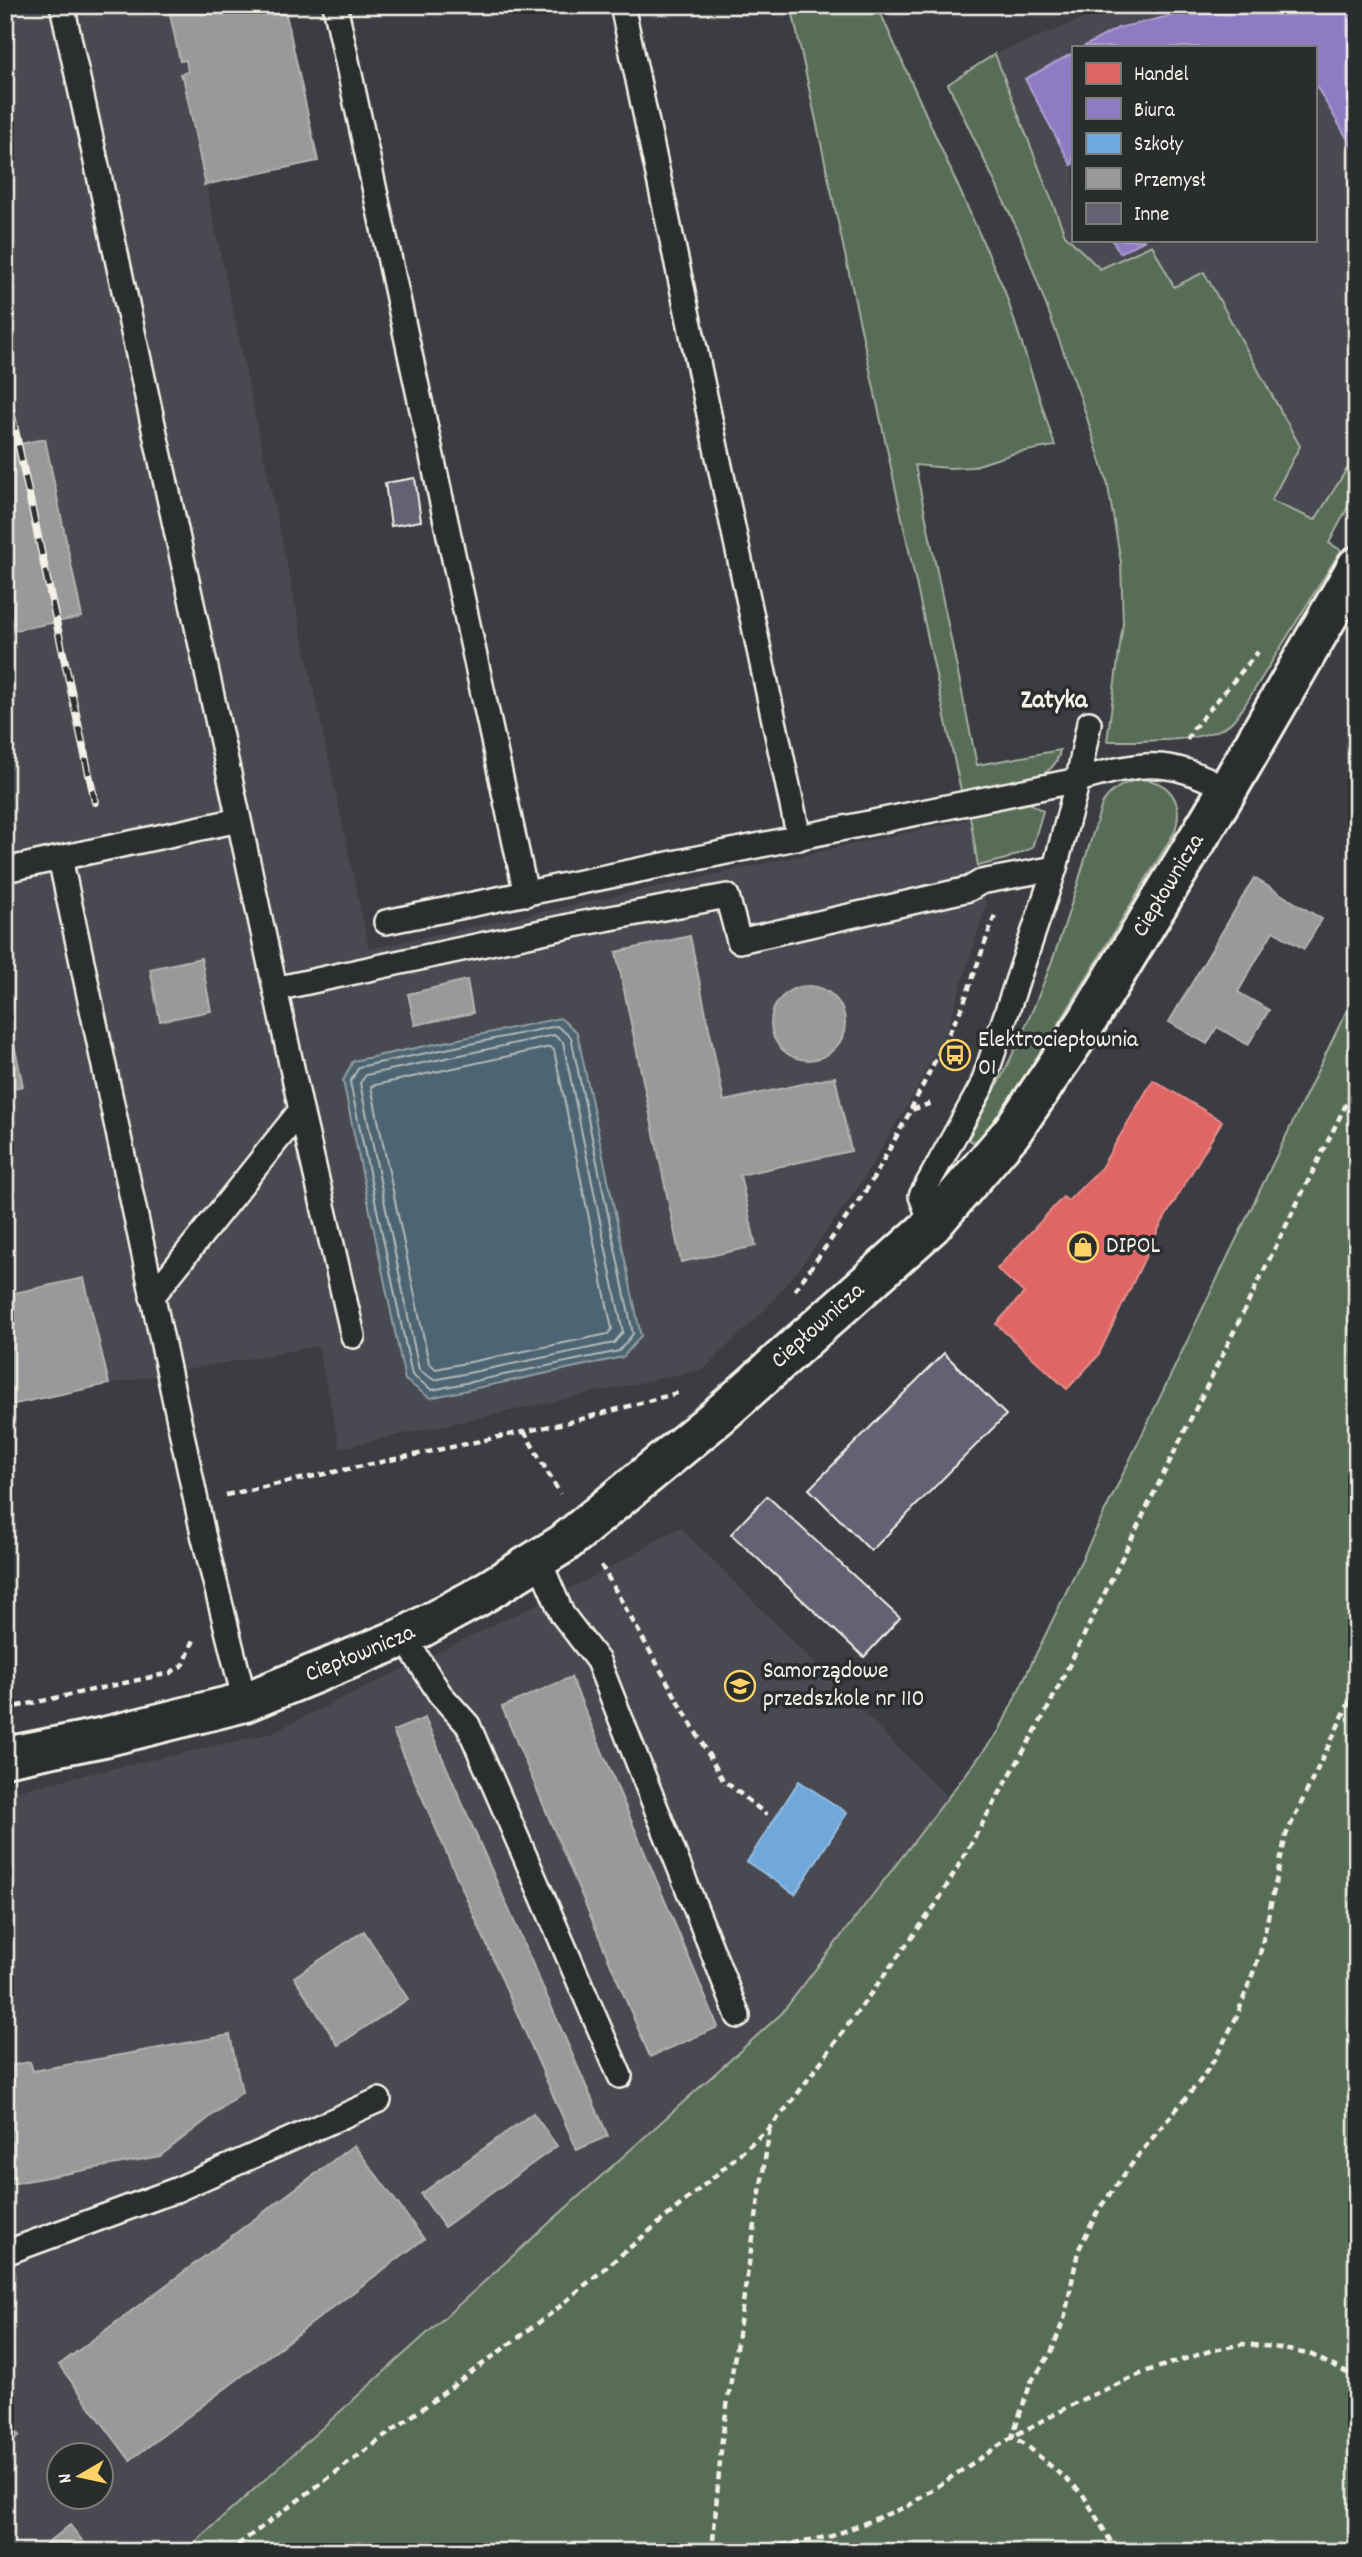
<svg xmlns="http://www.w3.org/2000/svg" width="1362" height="2557" viewBox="0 0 1362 2557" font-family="Dekko,sans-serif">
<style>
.built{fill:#484851;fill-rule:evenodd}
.green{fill:#596d58;stroke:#a6afa0;stroke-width:2}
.water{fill:#4d6572;stroke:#909da1;stroke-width:2}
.shops{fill:#e06666;stroke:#e6908d;stroke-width:2}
.offices{fill:#8e7cc3;stroke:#ad9fce;stroke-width:2}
.schools{fill:#6fa8dc;stroke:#97bee0;stroke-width:2}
.industry{fill:#999;stroke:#b4b3b1;stroke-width:2}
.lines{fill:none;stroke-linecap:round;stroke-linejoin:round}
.shore{stroke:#b1b9b9;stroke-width:2}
.building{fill:#656173;stroke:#f4f1e8;stroke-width:2}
.lane-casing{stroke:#f4f1e8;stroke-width:28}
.street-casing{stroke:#f4f1e8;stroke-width:44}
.path{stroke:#f4f1e8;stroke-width:4.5;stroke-dasharray:7 5;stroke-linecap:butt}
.lane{stroke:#2a2d2e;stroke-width:23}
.street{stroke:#2a2d2e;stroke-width:38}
.rail-casing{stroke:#f4f1e8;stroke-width:8}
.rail{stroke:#2a2d2e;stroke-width:5;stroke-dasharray:16;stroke-linecap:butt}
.labels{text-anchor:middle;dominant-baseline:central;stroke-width:7;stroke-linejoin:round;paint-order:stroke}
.street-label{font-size:24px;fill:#f4f1e8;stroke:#2a2d2e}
.poi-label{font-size:24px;fill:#f4f1e8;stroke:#2a2d2e;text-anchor:start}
.neighbourhood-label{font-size:26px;font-weight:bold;fill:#f4f1e8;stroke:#2a2d2e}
</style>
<rect width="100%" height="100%" fill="#3c3d43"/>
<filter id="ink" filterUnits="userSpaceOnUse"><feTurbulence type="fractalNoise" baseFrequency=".0143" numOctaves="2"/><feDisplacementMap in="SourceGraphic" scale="14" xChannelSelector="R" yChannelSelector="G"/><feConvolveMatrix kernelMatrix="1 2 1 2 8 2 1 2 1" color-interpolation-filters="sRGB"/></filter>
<g filter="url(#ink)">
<path class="built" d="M5 5H168L180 61 186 60 188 72 181 74V76H183L205 182 204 185H206L369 949 970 819 986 905 950 1022 912 1098 861 1183 805 1261 767 1308 704 1369 340 1448 318 1346 109 1384 5 1406Z
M1119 5H1357V424L1350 439 1352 482 1298 578 1065 236 995 54ZM1073 47H1315V240H1073Z
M680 1527 947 1797 781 2014 200 2538 182 2552H5V1793L271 1733 595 1576ZM60 2456H102V2498H60Z"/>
<path class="green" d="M791 5H877L1004 289 1055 446 1015 453 972 467 949 468 915 465 977 765 1060 750C1055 788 991 787 961 791Z
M995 54 1065 235 1100 269 1152 245 1174 287 1204 272 1300 446 1271 501 1315 520 1352 461V499L1329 543 1341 550 1243 708C1239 713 1234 721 1228 725 1203 743 1137 741 1107 741L1123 623 1121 562 1107 481 1081 399 1020 235 948 84Z
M1141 779C1172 782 1185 804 1174 833L1022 1085 980 1138 973 1142 969 1140 970 1136C997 1088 1022 1038 1042 987 1066 927 1083 865 1102 804 1111 789 1125 782 1141 779Z
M1026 801 1043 811 1032 848 1006 859 978 866 970 816 966 817 965 814Z
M1357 989V2552H182L200 2538 781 2014 999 1731Z"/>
<path class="water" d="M560 1018 577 1032 641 1336 623 1357 430 1398 405 1380 343 1081 353 1061Z"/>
<path class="shops" d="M1153 1080 1222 1121 1160 1226 1098 1356 1067 1389 996 1324 1024 1293 997 1269 1063 1197 1068 1201 1101 1168Z"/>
<path class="offices" d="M1217 5H1357V155L1315 84V47H1083L1118 28Z
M1073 53V164L1071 165 1025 79Z
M1112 240H1145L1120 253Z"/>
<path class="schools" d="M799 1781 847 1813 795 1894 747 1862Z"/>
<path class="industry" d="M168 5H284L318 161 204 185 205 182 183 76 181 77 180 74 188 72 186 60 180 61Z
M45 439 82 617 5 632V447Z
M1254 878 1322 919 1304 949 1273 931 1238 992 1269 1010 1248 1045 1217 1027 1207 1044 1169 1022Z
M690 936 724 1101 835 1077 851 1151 740 1175 756 1246 681 1262 616 952Z
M201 958 211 1011 160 1021 150 969Z
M467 980 473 1013 415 1025 408 994Z
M771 1023a37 37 0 1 1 74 0a37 37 0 1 1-74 0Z
M5 1002 23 1086 5 1090Z
M84 1278 109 1384 5 1406V1295Z
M571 1677 718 2027 650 2057 502 1707Z
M425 1718 608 2136 577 2150 393 1731Z
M364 1931 408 1999 338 2045 294 1977Z
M230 2035 242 2092 160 2156 5 2185V2084L11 2082 8 2066 30 2062 33 2071Z
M533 2113 557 2146 444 2227 421 2194Z
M354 2145 424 2239 130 2460 59 2365Z
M5 2412 19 2436 5 2444Z
M70 2525 91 2552H37Z"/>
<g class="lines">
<path class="shore" d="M557 1026 571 1037 633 1334 619 1351 432 1390 412 1375 350 1082 359 1067Z
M554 1035 563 1042 623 1332 614 1343 434 1380 419 1370 360 1083 366 1075Z
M550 1047 554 1050 612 1329 608 1334 436 1369 429 1363 371 1086Z"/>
</g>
<path class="building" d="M415 478 421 521 391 526 385 483Z
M944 1353 1006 1415 871 1551 809 1489Z
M767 1496 900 1618 864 1657 731 1534Z"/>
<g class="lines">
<g class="lane-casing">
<path id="lane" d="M62 5 239 820 60 858 203 1534 245 1702
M335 5 526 894
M622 5 799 838
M5 870 60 858
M386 922 1078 780 1089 723
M275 989 579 924 727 896 739 941 969 889 981 882 1055 868
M301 1110 353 1336
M932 1225 921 1196 982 1086 1055 868 1078 780C1144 762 1165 757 1228 789
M152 1297 301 1110 239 820
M539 1560 562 1614 598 1661 738 2016
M404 1637 440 1694 468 1725 620 2076
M5 2253 176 2190 379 2100"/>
</g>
<g class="street-casing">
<g id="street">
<path id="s1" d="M5 1757 104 1737 245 1702 404 1637 474 1599 563 1544 716 1418 932 1225 1011 1133 1086 1023 1228 789 1357 566"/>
</g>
</g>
<path class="path" d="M1187 740 1193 729 1258 652
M911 1109 963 1005 996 912
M795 1290 869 1186 911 1110 935 1102
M524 1431 560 1494
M226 1495 574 1421 681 1392
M601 1565 723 1780 767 1815
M5 1709 170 1673 184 1664 195 1637
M228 2552 553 2312 716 2175 770 2127 790 2104 937 1903 1046 1712 1357 1082
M712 2552 722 2439 770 2127
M746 2552 832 2536 908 2506 1012 2437 1081 2400 1150 2370 1210 2351 1243 2344 1274 2347 1312 2355 1357 2378
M1117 2552 1082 2493 1025 2444 1012 2437 1031 2382 1051 2353 1065 2316 1078 2251 1099 2209 1140 2153 1200 2081 1216 2057 1237 2016 1260 1954 1286 1835 1357 1686"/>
<use href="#lane" class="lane"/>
<use href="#street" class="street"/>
<g class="rail-casing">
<path id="rail" d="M5 383 95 802"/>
</g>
<use href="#rail" class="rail"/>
</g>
</g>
<defs>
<g id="bus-ring" transform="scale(1.575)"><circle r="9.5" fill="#2a2d2e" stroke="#ffd166" stroke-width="1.5"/><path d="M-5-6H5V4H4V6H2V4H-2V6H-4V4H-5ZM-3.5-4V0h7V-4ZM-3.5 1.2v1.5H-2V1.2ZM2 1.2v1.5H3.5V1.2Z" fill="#ffd166"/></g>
<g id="shop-ring" transform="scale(1.575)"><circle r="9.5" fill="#2a2d2e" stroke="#ffd166" stroke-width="1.5"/><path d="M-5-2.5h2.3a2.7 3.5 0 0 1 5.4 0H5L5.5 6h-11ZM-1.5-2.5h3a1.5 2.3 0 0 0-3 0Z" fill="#ffd166"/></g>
<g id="school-ring" transform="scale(1.575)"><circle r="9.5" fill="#2a2d2e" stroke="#ffd166" stroke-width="1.5"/><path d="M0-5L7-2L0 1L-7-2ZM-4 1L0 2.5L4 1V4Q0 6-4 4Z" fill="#ffd166"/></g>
</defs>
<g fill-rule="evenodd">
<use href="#bus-ring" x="955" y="1055"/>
<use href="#shop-ring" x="1083" y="1247"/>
<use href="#school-ring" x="740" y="1686"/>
</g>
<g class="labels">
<g class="street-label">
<text stroke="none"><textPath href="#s1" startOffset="1505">Ciepłownicza</textPath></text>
<text stroke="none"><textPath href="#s1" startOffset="938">Ciepłownicza</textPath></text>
<text stroke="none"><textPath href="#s1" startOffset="371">Ciepłownicza</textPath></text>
</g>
<g class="poi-label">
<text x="978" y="1041">Elektrociepłownia<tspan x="978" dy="28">01</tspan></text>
<text x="1106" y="1247">DIPOL</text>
<text x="763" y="1672">Samorządowe<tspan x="763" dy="28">przedszkole nr 110</tspan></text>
</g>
<g class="neighbourhood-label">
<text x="1054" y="701">Zatyka</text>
</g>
</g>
<rect width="1362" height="2557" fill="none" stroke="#2a2d2e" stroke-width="28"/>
<rect x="14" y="14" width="1334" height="2529" fill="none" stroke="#f4f1e8" stroke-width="2.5" filter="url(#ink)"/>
<rect x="1072" y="46" width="245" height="196" fill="#2a2d2e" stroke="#7b7b78" stroke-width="2"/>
<rect x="1086" y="63" width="35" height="21" fill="#e06666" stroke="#7b7b78" stroke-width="2"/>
<text x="1134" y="80" font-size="21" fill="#f4f1e8">Handel</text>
<rect x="1086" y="98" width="35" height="21" fill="#8e7cc3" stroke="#7b7b78" stroke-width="2"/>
<text x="1134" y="116" font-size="21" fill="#f4f1e8">Biura</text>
<rect x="1086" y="133" width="35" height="21" fill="#6fa8dc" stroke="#7b7b78" stroke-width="2"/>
<text x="1134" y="150" font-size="21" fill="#f4f1e8">Szkoły</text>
<rect x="1086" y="168" width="35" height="21" fill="#999999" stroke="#7b7b78" stroke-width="2"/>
<text x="1134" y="186" font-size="21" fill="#f4f1e8">Przemysł</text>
<rect x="1086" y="203" width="35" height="21" fill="#656173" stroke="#7b7b78" stroke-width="2"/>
<text x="1134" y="220" font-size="21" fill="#f4f1e8">Inne</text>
<g transform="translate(80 2476) rotate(261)"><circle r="33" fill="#2a2d2e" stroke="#7b7b78" stroke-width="2"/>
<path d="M0-5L12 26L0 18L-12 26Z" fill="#ffd166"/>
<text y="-10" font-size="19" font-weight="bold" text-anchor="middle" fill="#f4f1e8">N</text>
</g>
</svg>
